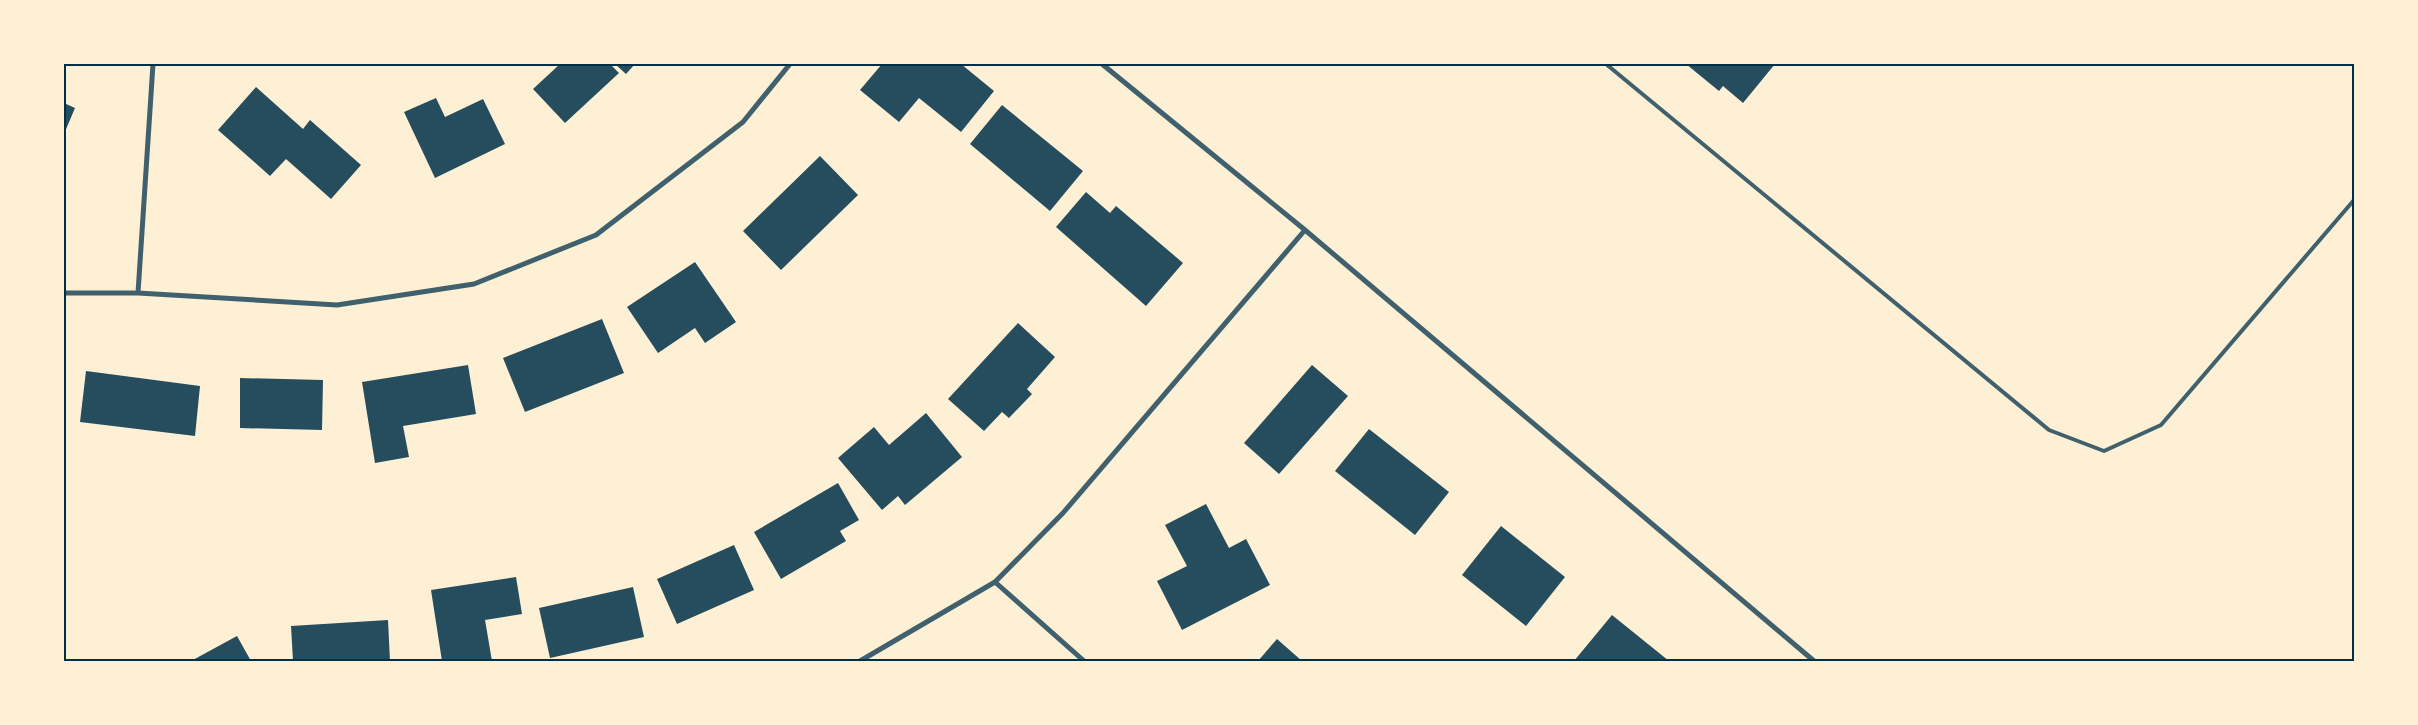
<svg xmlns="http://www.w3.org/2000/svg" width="2418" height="725" viewBox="0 0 2418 725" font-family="Montserrat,sans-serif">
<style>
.building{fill:#264d5e}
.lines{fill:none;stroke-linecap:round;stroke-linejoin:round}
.service{stroke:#3f606c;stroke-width:4}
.minor{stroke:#3f606c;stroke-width:5}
.neatline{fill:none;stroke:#003049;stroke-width:2}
</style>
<rect width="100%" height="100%" fill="#fdf0d5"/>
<path class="building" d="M560 64H610L619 73 565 123 533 89Z
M615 64H635L626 74Z
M882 64H961L994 91 961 132 919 98 899 122 860 90Z
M1686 64H1775L1743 103 1723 86 1719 91Z
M256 87 303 129 310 120 361 165 331 199 286 159 270 176 218 130Z
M436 98 445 117 483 99 505 144 435 178 404 112Z
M64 103 75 108 64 134Z
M1002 105 1083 171 1050 211 970 144Z
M820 156 858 195 781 270 743 231Z
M1086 192 1110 213 1116 206 1183 263 1146 306 1056 227Z
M695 262 736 322 705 343 695 328 658 353 627 307Z
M602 319 624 373 525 412 503 358Z
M1018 323 1055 357 1027 389 1032 394 1009 418 1002 412 984 431 948 399Z
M468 365 476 414 403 426 409 457 375 463 362 382Z
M1312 365 1348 396 1279 474 1244 443Z
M86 371 200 386 195 436 80 422Z
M240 378 323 380 322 430 240 428Z
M926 413 962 457 905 505 898 496 882 510 838 458 874 427 889 445Z
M1369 429 1449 492 1415 535 1335 471Z
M838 483 859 520 840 531 846 541 781 579 754 532Z
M1206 504 1229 548 1246 539 1270 585 1182 630 1157 581 1187 566 1165 525Z
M1501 526 1565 577 1526 626 1462 575Z
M734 545 754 590 677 624 657 579Z
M516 577 522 614 485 620 492 661H442L431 590Z
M633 587 644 637 550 658 539 608Z
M1612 615 1669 661H1574Z
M388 620 390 661H293L291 626Z
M237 636 251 661H191Z
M1277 639 1302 661H1258Z"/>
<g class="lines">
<path class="service" d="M1606 64 2049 430 2104 451 2161 425 2354 200"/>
<path class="minor" d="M1102 64 1305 230 1814 661
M64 293H138L337 305 474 284 596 235 743 122 790 64
M138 293 153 64
M995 582 1084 661
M860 661 995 582 1063 513 1305 230"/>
</g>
<rect width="2418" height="725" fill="none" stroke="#fdf0d5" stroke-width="130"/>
<rect x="65" y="65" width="2288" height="595" class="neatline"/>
</svg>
